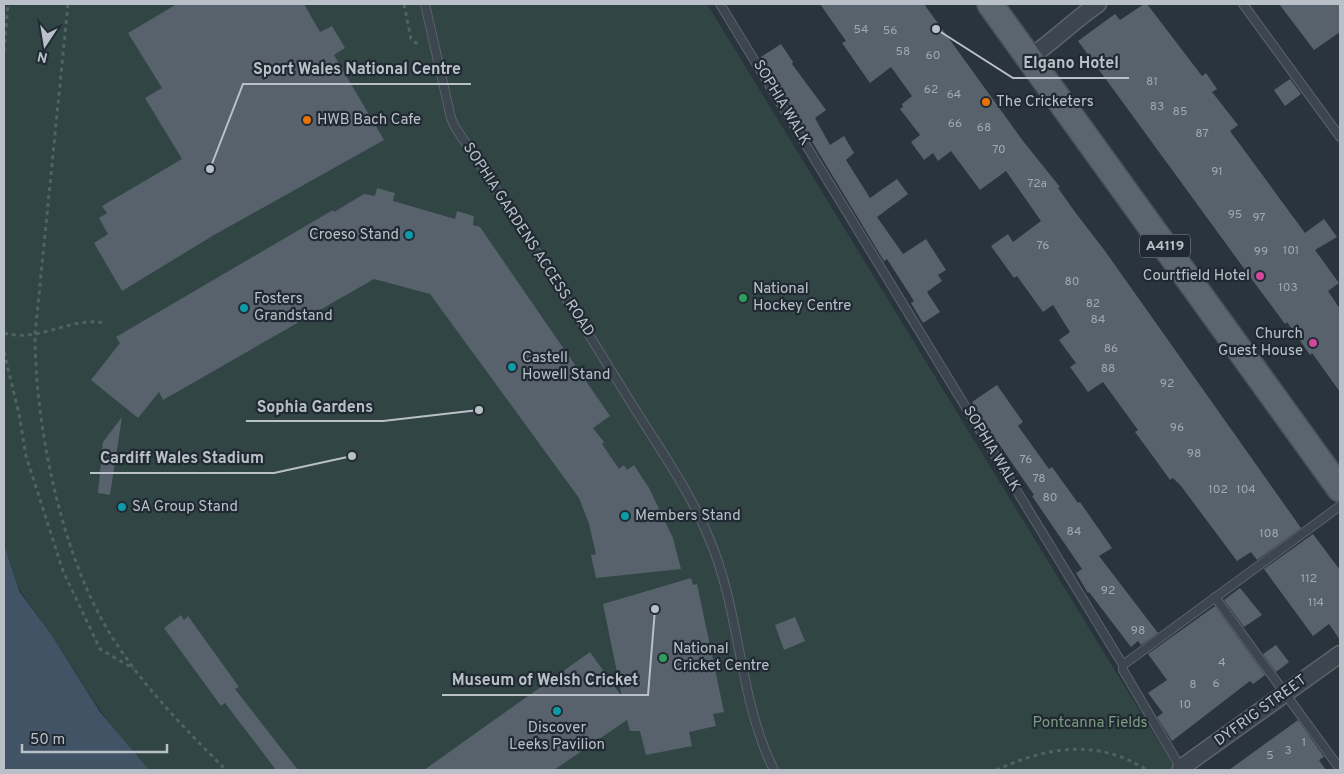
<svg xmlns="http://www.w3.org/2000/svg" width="1344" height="774" viewBox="0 0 1344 774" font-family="Overpass,sans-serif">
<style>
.green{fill:#314544}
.water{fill:#415364}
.building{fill:#57626d}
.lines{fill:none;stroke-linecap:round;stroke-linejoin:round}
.service-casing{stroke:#5b636b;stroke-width:10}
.minor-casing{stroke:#5b636b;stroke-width:19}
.primary-casing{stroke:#49515a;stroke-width:28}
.path{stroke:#506261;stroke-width:3;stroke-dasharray:4 4;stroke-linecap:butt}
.service{stroke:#3d454e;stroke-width:8}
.minor{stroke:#3d454e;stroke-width:16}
.primary{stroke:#5b656d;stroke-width:25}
.food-dot{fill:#e8710a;stroke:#212a33;stroke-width:2}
.culture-dot{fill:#0f9aa8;stroke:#212a33;stroke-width:2}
.hotel-dot{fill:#d1479c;stroke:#212a33;stroke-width:2}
.leisure-dot{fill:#2e9e5b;stroke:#212a33;stroke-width:2}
.labels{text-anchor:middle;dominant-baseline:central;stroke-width:4.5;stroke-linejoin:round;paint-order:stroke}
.number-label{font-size:12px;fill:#a0a8b1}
.shield{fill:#212a33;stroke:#8b939b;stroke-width:1}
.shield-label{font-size:14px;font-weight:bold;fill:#b9c0c8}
.poi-label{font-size:15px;fill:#b9c0c8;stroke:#212a33;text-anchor:start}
.street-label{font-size:15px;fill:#b9c0c8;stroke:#212a33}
.park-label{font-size:15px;fill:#7a9b7f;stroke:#212a33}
.leader{fill:none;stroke:#b9c0c8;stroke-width:2}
.callout-dot{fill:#b9c0c8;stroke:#212a33;stroke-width:2}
.callout-label{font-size:16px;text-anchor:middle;font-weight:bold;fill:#b9c0c8;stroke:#212a33;stroke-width:4.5;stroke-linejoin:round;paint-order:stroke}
</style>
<rect width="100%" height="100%" fill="#29343d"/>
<path class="green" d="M4 4H707L1176 770H149C109 730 82 681 51 634 35 611 18 589 4 565Z"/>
<path class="water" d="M4 545 19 591 51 634 100 712 149 770H7L4 766Z"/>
<path class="building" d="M177 4H304L320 32 332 26 345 48 334 55 384 140 214 235 122 291 94 243 108 234 99 218 107 213 102 206 182 159 145 98 162 88 128 33Z
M820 4H924L1023 141 1060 187 1058 188 1075 212 1105 251 1301 528 1257 560 1251 552 1237 561 1181 486 1173 478 1170 480 1152 455 1135 432 1138 430 1103 382 1088 392 1070 367 1076 363 1059 340 1070 332 1053 305 1043 312 1017 276 1014 278 991 246 1008 234 1013 242 1041 221 1006 171 980 190 951 151 938 161 933 153 924 160 911 142 920 135 900 109 903 107 902 104 912 96 891 67 870 83 842 43 846 41Z
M1144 4H1147L1202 76 1206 73 1217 89 1212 92 1238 125 1230 131 1305 233 1324 219 1337 237 1315 250 1339 283 1328 291 1340 309V392L1312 353 1310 355 1287 322 1285 324 1259 289 1078 41 1115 14 1120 20Z
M1279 4H1340V32L1314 50Z
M781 44 793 62 792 64 826 110 815 118 830 145 844 136 854 153 846 160 870 198 897 179 908 194 877 217 903 254 926 239 946 270 938 275 942 281 927 292 940 312 923 323 911 303 914 301 887 259 884 261 761 57Z
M1290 79 1301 94 1285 106 1274 90Z
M377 188 395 193 393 201 455 219 457 211 474 216 473 225 480 227 610 416 593 428 604 442 602 444 619 469 624 465 627 470 634 465 649 488 673 538 681 569 596 578 591 555 596 554 589 524 579 498 430 294 374 279 163 400 159 392 138 418 91 380 120 343 116 337 333 210 334 212 364 194 375 196Z
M997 385 1023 422 1018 426 1049 469 1052 467 1078 503 1080 502 1112 548 1099 556 1158 633 1141 645 1138 641 1131 647 1089 592 1088 593 1076 573 1082 569 1032 496 1034 495 997 441 996 442 972 402Z
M122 417 110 495 98 493 103 442Z
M1313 534 1340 570V640L1329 624 1313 636 1264 569Z
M691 578 693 585 697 584 724 712 713 714 716 726 689 732 692 746 646 755 640 731H630L627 720 554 770H424L590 652 622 697 603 604Z
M1240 588 1262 615 1244 627 1224 600Z
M1215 606 1265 675 1253 684 1250 681 1172 741 1157 717 1163 713 1148 693 1167 680 1148 654Z
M181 615 184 620 188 616 239 687 235 689 298 770H276L225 703 221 706 164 628Z
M795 617 805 641 784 650 775 625Z
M1276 645 1289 662 1276 672 1263 654Z
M1298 720 1324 757 1319 760 1326 770H1229Z"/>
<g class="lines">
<g class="service-casing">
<path id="service" d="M425 4 451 118 455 127C515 217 573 308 630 401 657 445 689 489 709 538 741 612 738 698 774 770
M720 4 1123 665V670L1182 770
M1243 4 1340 137
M1215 597 1340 769
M1123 665 1340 506"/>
</g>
<g class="minor-casing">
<path id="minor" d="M1029 58C1054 41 1073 21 1098 4
M1181 768 1340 654"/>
</g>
<g class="primary-casing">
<path id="primary" d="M990 4 1340 489"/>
</g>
<path class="path" d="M68 4 35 335C35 421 59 541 101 618 132 675 180 724 226 770
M404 4 411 39 416 43 421 42
M4 51 8 4
M4 333C40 343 70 316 106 323
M4 352 19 414 26 456 63 571 100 649 134 669
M996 770C1048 747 1096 738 1147 770"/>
<use href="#service" class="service"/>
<use href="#minor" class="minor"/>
<use href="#primary" class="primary"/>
</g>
<g class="food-dot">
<circle cx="986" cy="102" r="5"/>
<circle cx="307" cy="120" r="5"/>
</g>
<g class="culture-dot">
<circle cx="409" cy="235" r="5"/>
<circle cx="244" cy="308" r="5"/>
<circle cx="512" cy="367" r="5"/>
<circle cx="122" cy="507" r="5"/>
<circle cx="625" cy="516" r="5"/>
<circle cx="557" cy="711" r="5"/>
</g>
<g class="hotel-dot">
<circle cx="1260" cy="276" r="5"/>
<circle cx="1313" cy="343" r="5"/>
</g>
<g class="leisure-dot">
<circle cx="743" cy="298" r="5"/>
<circle cx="663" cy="658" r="5"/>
</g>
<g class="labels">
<g class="number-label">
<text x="861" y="30">54</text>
<text x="890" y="31">56</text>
<text x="903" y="52">58</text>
<text x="933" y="56">60</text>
<text x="1152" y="82">81</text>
<text x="931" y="90">62</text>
<text x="954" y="95">64</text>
<text x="1157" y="107">83</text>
<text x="1180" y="112">85</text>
<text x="955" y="124">66</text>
<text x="984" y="128">68</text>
<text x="1202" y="134">87</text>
<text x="999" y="150">70</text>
<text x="1217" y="172">91</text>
<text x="1037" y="184">72a</text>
<text x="1235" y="215">95</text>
<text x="1259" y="218">97</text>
<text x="1043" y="246">76</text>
<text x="1291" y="251">101</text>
<text x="1261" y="252">99</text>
<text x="1072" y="282">80</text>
<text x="1288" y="288">103</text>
<text x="1093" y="304">82</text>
<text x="1098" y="320">84</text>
<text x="1111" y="349">86</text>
<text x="1108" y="369">88</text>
<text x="1167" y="384">92</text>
<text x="1177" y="428">96</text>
<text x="1194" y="454">98</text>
<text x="1026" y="460">76</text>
<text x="1039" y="479">78</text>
<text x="1218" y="490">102</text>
<text x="1246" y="490">104</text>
<text x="1050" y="498">80</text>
<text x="1074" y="532">84</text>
<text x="1269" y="534">108</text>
<text x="1309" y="579">112</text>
<text x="1108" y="591">92</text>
<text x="1316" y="603">114</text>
<text x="1138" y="631">98</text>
<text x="1222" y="663">4</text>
<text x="1216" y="684">6</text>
<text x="1193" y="685">8</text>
<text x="1185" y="705">10</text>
<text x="1304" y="743">1</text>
<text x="1288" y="751">3</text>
<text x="1270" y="756">5</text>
</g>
<rect class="shield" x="1140" y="234.5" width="50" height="23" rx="4"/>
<g class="shield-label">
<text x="1165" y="246">A4119</text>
</g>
<g class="poi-label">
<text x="996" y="102">The Cricketers</text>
<text x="317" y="120">HWB Bach Cafe</text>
<text x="399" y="235" text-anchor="end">Croeso Stand</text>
<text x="1250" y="276" text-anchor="end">Courtfield Hotel</text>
<text x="753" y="289">National<tspan x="753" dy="17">Hockey Centre</tspan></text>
<text x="254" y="299">Fosters<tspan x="254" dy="17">Grandstand</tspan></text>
<text x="1303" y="334" text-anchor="end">Church<tspan x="1303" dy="17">Guest House</tspan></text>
<text x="522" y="358">Castell<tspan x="522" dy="17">Howell Stand</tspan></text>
<text x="132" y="507">SA Group Stand</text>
<text x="635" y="516">Members Stand</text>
<text x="673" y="649">National<tspan x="673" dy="17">Cricket Centre</tspan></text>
<text x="557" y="728" text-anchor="middle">Discover<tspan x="557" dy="17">Leeks Pavilion</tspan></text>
</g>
<g class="street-label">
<text transform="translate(781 103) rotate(59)">SOPHIA WALK</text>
<text transform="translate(528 240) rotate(57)">SOPHIA GARDENS ACCESS ROAD</text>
<text transform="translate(991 449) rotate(59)">SOPHIA WALK</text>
<text transform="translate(1261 711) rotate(-36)">DYFRIG STREET</text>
</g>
<g class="park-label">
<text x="1090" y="723">Pontcanna Fields</text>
</g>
</g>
<path class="leader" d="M936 29L1013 78H1129M210 169L243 84H471M479 410L383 421H246M352 456L274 473H90M655 609L648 695H442"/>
<g class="callout-dot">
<circle cx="936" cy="29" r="5"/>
<circle cx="210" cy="169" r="5"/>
<circle cx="479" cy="410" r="5"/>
<circle cx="352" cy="456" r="5"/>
<circle cx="655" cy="609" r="5"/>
</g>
<g class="callout-label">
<text x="1071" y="68">Elgano Hotel</text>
<text x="357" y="74">Sport Wales National Centre</text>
<text x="315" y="412">Sophia Gardens</text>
<text x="182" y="463">Cardiff Wales Stadium</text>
<text x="545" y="685">Museum of Welsh Cricket</text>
</g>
<rect width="1344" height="774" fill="none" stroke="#b9c0c8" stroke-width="10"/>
<g transform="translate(45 45) rotate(192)" stroke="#212a33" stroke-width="4" paint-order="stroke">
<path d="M0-4L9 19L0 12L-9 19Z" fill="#b9c0c8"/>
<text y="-8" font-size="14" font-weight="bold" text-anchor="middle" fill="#b9c0c8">N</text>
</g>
<path d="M22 744v8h145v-8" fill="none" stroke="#b9c0c8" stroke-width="2.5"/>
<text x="30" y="744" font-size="15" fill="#b9c0c8" stroke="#212a33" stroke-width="4" paint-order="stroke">50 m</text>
</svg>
